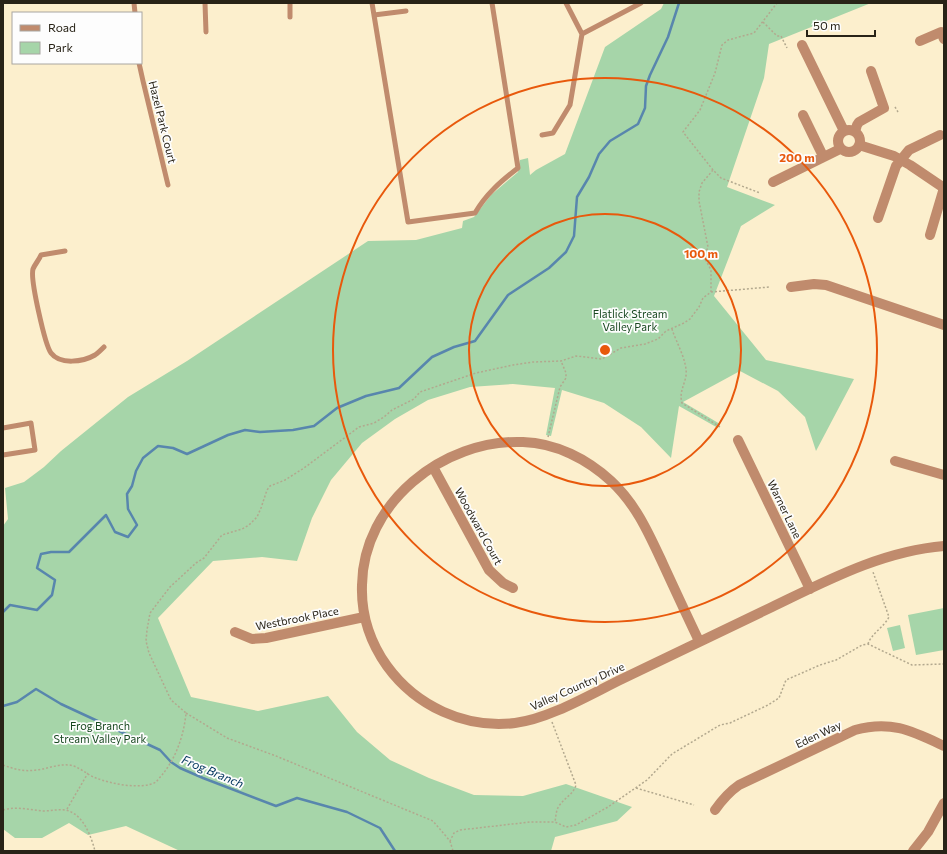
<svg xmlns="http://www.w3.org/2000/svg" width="947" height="854" viewBox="0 0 947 854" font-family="Commissioner,sans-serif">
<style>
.green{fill:#a6d5a9}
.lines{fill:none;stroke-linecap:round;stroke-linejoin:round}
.stream{stroke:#5886ad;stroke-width:2.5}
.path{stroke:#b2a88e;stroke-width:1.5;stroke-dasharray:2 2;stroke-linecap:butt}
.lane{stroke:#c08b6d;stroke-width:5}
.street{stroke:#c08b6d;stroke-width:10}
.ring{fill:none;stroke:#e8590c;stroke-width:2}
.labels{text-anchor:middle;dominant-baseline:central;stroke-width:3.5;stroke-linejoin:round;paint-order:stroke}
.street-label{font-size:11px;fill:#282317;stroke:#fdfdfd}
.park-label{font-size:11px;fill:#184820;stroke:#fdfdfd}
.water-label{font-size:12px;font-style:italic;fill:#02365d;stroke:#fdfdfd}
.centre{fill:#e8590c;stroke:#fdfdfd;stroke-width:2}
.ring-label{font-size:12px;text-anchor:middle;font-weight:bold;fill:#e8590c;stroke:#fdfdfd;stroke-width:3.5;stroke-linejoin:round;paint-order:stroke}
</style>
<rect width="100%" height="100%" fill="#fcefcd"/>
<path class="green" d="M664 3H871L769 44 764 78 727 187 775 205 741 226 714 296 766 360 854 379 816 451 805 417 778 391 740 371 683 402 720 424 718 428 679 406 671 458 641 427 604 403 562 390 551 436 546 435 555 388 513 384 470 387 428 400 395 419 362 443 331 480 312 518 297 561 262 557 213 561 158 618 191 697 258 711 328 696 357 732 390 760 429 778 474 795 523 796 566 784 632 807 617 821 555 837 551 851H180L126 826 88 835 69 823 42 838H15L3 829V526L8 519 5 488 24 482 44 467 61 451 128 397 187 361 368 241 416 240 462 228 463 221 474 217 491 195 518 172 520 160 528 158 530 175 536 170 565 154 605 47 661 9Z
M944 608V650L916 655 908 615Z
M900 625 905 648 893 651 887 628Z"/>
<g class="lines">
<path class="stream" d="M3 612 10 605 37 610 52 595 55 580 37 568 41 554 51 552H69L106 515 115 532 128 537 137 525 128 509 127 494 132 486 136 471 143 458 158 446 173 448 187 454 228 435 245 430 260 432 293 430 314 426 337 408 366 396 399 388 432 357 454 347 475 341 508 295 549 268 566 252 574 236 577 197 589 177 599 154 610 141 638 124 645 108 646 86 650 75 668 37 679 3
M3 706 17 702 36 689 61 704 160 750 171 762 180 768 203 778 276 806 297 798 347 812 380 828 395 851"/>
<path class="path" d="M763 22 777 36H781L787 48
M895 107 898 112
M713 170 683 132 700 110 715 73 722 45 728 40 754 33 777 3
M711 292 770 287
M672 329C676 342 688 362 686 376 684 386 679 393 682 403L720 427
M548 437 560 387 566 378V373L561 361
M868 644C871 634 884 627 889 617L873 572
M186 713 227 738 276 756 433 821 450 841 454 833 460 830 530 822H555L566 827 576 825 608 807 647 780 672 754 720 725 730 723 768 705 779 698 786 680 820 665 836 660 862 645 868 644 912 665 944 664
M552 722 576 785C573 795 565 797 559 806 556 810 556 816 555 822
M3 765C14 769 24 772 36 770 47 769 57 764 69 765 79 766 87 775 96 778 111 784 142 790 156 782 158 780 160 777 162 775 176 758 184 735 186 713L171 700 149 653 146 641 147 630 150 613 170 587 196 563 204 558 222 535 242 529 249 525 257 517 261 508 267 490 270 486 285 480 304 468 359 427 374 423 384 417 392 410 414 399 420 392 476 373 513 365 533 362 561 361 576 356 602 359 621 348 645 344 658 339 666 331 684 323 690 319 699 307 703 298 711 292V270L704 257 708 247 699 201V192L702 183 713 170 721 178 760 193
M636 788 694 805
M67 809 88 773
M3 810C17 806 30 810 43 811 51 811 58 809 65 810 83 813 91 836 95 851
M450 841 453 851"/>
<path class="lane" d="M134 3 135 13
M205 3 206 32
M290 3V17
M372 3 408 222 475 213C486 194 501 181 518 168L492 3
M566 3 582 34 641 3
M374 15 406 11
M139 63 143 81 168 185
M542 135 553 133 570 105 582 34
M65 251 41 255C39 260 35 264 33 269 30 279 45 345 51 353 60 365 83 362 95 355 98 353 101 350 104 347
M3 428 31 423 35 450 3 455"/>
<path class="street" d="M920 41 941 32 944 39
M802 45 844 131
M803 115 823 156
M838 141a11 11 0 1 1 22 0a11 11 0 1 1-22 0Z
M855 132 857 125 859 122 884 108 871 71
M859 145 894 156 910 165 944 188
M773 182 840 149
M878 218 896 166 909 150 940 135
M930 235 944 188
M791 287 814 284 826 285 944 325
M738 440 810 589
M895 461 944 475
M433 467 489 570 503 583 513 588
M235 632 252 639 266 638 364 617
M699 641C687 616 675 590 663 564 649 534 636 504 611 481 587 459 556 443 523 442 443 439 363 503 362 585 361 614 370 642 387 666 416 706 465 729 515 723 549 719 591 694 622 679 672 655 722 631 772 607 826 581 882 551 944 546
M715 810C722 800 729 792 739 785L855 730C891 720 912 731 944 746
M913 851 928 832 944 803"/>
</g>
<g class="ring">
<circle cx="605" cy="350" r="136"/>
<circle cx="605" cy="350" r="272"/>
</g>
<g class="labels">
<g class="street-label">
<text transform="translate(163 122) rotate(76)">Hazel Park Court</text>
<text transform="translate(785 509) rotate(64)">Warner Lane</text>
<text transform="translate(479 526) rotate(61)">Woodward Court</text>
<text transform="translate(297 618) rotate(-11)">Westbrook Place</text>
<text transform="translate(577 686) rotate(-24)">Valley Country Drive</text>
<text transform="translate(818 734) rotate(-25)">Eden Way</text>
</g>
<g class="park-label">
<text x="630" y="313">Flatlick Stream<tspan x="630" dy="13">Valley Park</tspan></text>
<text x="100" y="725">Frog Branch<tspan x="100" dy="13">Stream Valley Park</tspan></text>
</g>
<g class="water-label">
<text transform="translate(213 771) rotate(23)">Frog Branch</text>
</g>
</g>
<circle cx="605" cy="350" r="6" class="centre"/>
<g class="ring-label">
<text x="797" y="162">200 m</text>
<text x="701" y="258">100 m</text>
</g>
<rect width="947" height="854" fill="none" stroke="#282317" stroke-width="8"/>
<rect x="12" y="12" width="130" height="52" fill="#fdfdfd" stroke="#a8a6a1"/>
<rect x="20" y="25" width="20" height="6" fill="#c08b6d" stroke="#a8a6a1"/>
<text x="48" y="32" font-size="12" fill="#282317">Road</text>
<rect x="20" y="42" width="20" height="12" fill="#a6d5a9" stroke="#a8a6a1"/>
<text x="48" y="52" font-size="12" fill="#282317">Park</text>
<path d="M807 30v6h68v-6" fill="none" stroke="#282317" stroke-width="2"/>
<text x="813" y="30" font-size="12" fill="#282317" stroke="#fdfdfd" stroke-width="3" paint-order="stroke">50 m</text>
</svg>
